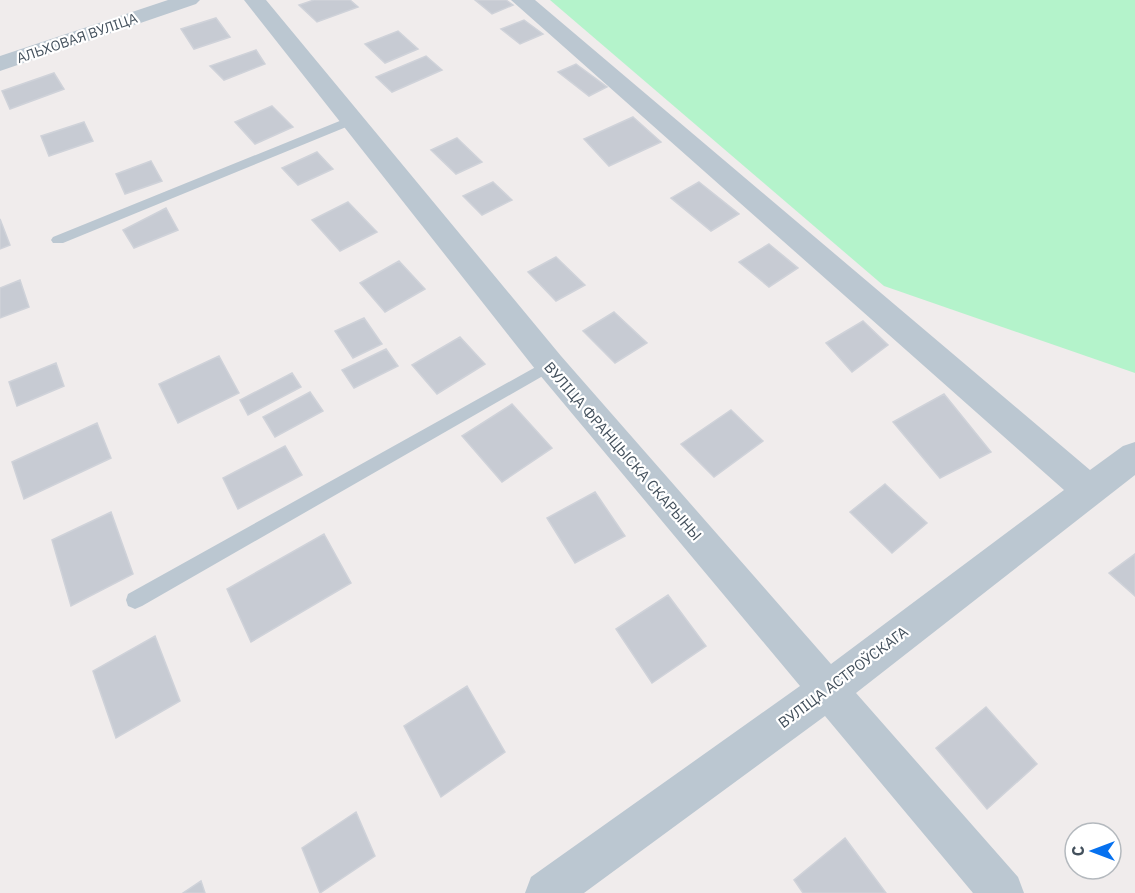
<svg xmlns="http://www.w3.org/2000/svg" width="1135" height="893" viewBox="0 0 1135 893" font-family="'IBM Plex Sans',sans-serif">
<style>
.green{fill:#b4f3cb}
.building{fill:#c7cbd3;stroke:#cfd2d9;stroke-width:1.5}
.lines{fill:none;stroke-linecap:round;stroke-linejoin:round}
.service{fill:#bbc7d1;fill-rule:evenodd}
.minor{fill:#bbc7d1;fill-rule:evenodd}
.labels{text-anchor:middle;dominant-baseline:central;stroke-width:4.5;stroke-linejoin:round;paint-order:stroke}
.far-street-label{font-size:14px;fill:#43505c;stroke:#fff}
.street-label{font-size:15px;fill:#43505c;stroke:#fff}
</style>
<rect width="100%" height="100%" fill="#f0ecec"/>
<path class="green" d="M550 0H1135V373L884 286Z"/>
<path class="building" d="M314 0H350L358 7 317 22 299 5Z
M475 0H506L513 5 492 14Z
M216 18 230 37 194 49 181 29Z
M524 20 543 34 520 44 501 29Z
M398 31 418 49 385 63 365 44Z
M256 50 265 64 224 80 210 66Z
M426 56 442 70 392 92 376 77Z
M576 64 607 87 589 96 558 72Z
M54 73 64 89 10 109 2 91Z
M272 106 293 127 255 144 235 122Z
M633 117 661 142 609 166 584 139Z
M84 122 93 141 49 156 41 136Z
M457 138 482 162 456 174 431 150Z
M317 152 333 169 298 185 282 168Z
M151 161 162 181 125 194 116 174Z
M493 182 512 200 482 215 463 196Z
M699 182 739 214 711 231 671 198Z
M348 202 377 232 340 251 312 220Z
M166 208 178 230 134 248 123 230Z
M0 219 10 245 0 249Z
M769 244 798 268 769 287 739 262Z
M556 257 585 285 556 301 528 272Z
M399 261 425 289 385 312 360 283Z
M20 280 29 307 0 318V288Z
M614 312 647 343 615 363 583 331Z
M364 318 382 344 353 358 335 331Z
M863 321 888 345 852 372 826 343Z
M460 337 485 364 437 394 412 365Z
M386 349 398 366 354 388 342 370Z
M219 356 239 393 178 423 159 384Z
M56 363 64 386 17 406 9 382Z
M292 373 301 387 248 415 240 400Z
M310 392 323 411 275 437 263 417Z
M944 394 991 452 940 478 893 422Z
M512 404 552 448 502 482 462 436Z
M731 410 763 441 714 477 681 444Z
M97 423 111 458 24 499 12 462Z
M285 446 302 475 238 509 223 478Z
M885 484 927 523 892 553 850 512Z
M595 492 625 536 575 563 547 518Z
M111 512 133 574 71 606 52 540Z
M324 534 351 583 251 642 227 589Z
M1135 554V596L1109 573Z
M668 595 706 646 652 683 616 629Z
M155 636 180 701 116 738 93 671Z
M467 686 505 752 441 797 404 726Z
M986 707 1037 764 987 809 936 748Z
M356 812 375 856 320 893 302 848Z
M845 838 886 893H803L794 880Z
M201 881 205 893H183Z"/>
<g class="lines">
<path class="service" d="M352 116 356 117V123L63 243H53L51 240 53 237Z
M550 359 555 361 558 365 555 369 142 606 135 609 128 606 126 600 128 594Z"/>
<path class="minor" d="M168 0H200L196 4 0 71V56Z
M244 0H266L561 356 831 664 1064 490 511 0H535L1090 470 1123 446 1135 442V475L856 693 1018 877 1024 893H973L825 716 584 893H525L531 877 800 686 539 374Z"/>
</g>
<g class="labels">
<g class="far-street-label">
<text transform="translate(77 38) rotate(-19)">АЛЬХОВАЯ ВУЛІЦА</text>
</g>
<g class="street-label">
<text transform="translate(623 451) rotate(49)">ВУЛІЦА ФРАНЦЫСКА СКАРЫНЫ</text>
<text transform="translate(843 677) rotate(-37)">ВУЛІЦА АСТРОЎСКАГА</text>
</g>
</g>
<g transform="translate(1093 851) rotate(270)"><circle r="28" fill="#ffffff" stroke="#b4b9be" stroke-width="1.5"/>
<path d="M0-4.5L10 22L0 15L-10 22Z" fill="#0671ef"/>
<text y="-9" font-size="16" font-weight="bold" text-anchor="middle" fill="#43505c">С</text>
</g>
</svg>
